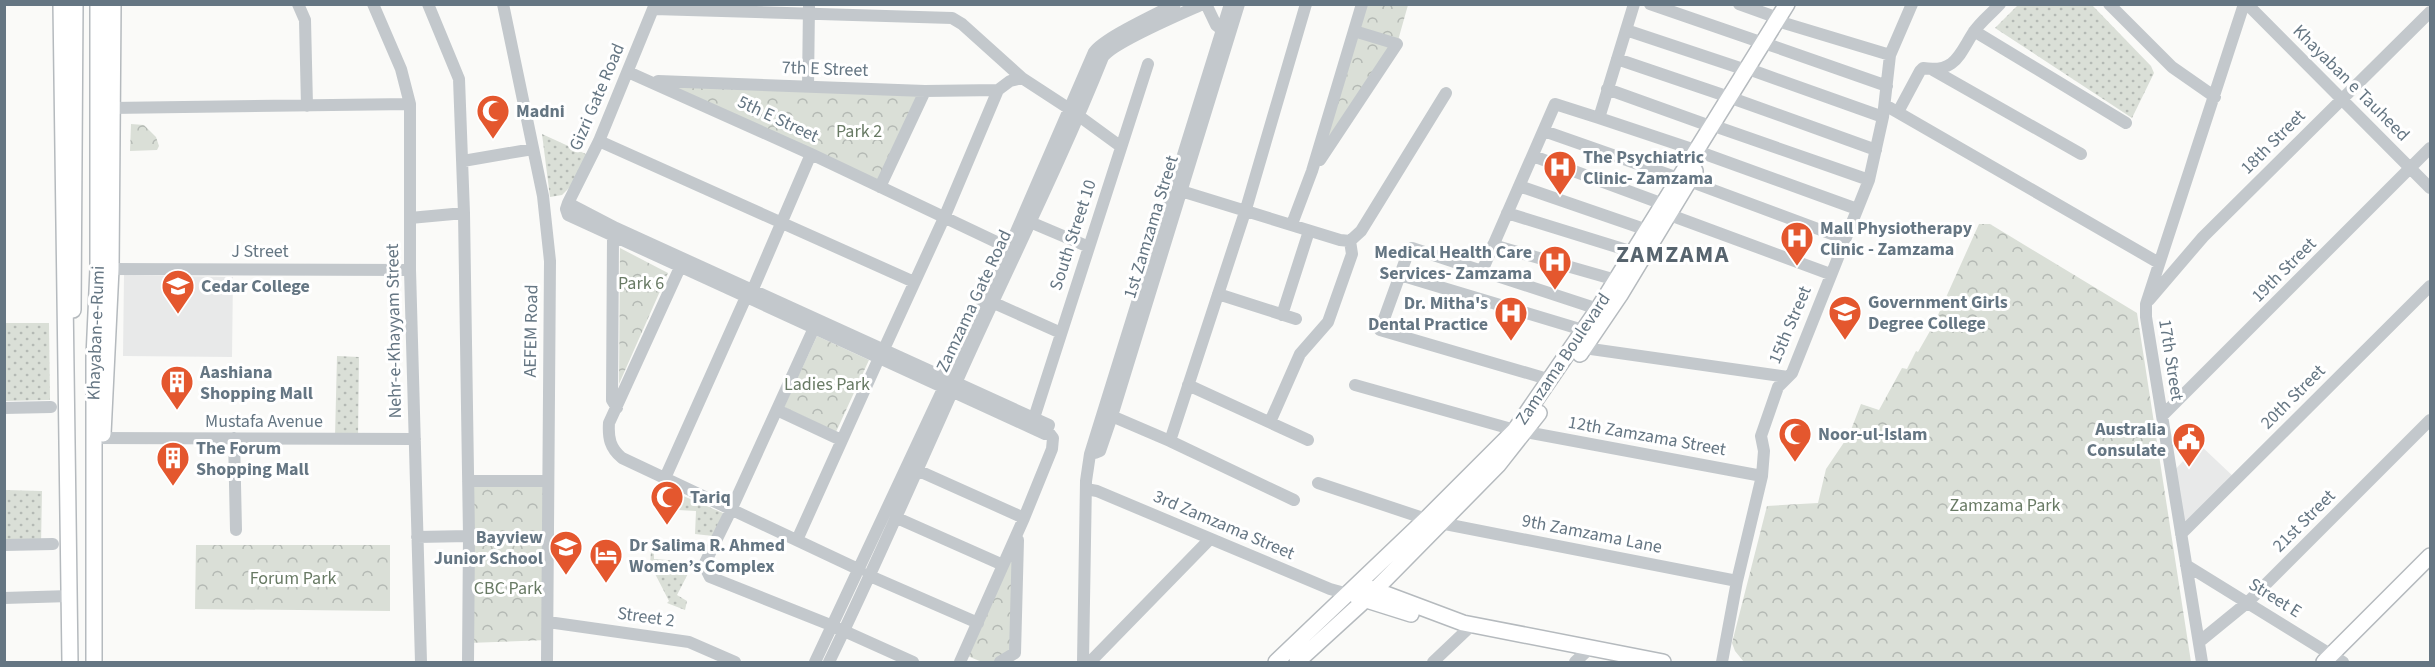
<svg xmlns="http://www.w3.org/2000/svg" width="2435" height="667" viewBox="0 0 2435 667" font-family="'Source Sans 3',sans-serif">
<style>
.built{fill:#e8e9e9}
.grass{fill:url(#grass-dots)}
.park{fill:url(#park-crowns)}
.lines{fill:none;stroke-linecap:round;stroke-linejoin:round}
.major-casing{stroke:#b5babe;stroke-width:18}
.minor{stroke:#c3c8cc;stroke-width:12}
.major{stroke:#fff;stroke-width:15}
.labels{text-anchor:middle;dominant-baseline:central;stroke-width:6;stroke-linejoin:round;paint-order:stroke}
.street-label{font-size:18px;fill:#657683;stroke:#fff}
.poi-label{font-size:18px;font-weight:bold;fill:#657683;stroke:#fff;text-anchor:start}
.park-label{font-size:18px;fill:#687a64;stroke:#fff}
.district-label{font-size:24px;font-weight:bold;letter-spacing:1.5px;fill:#57646e;stroke:#fff}
</style>
<defs>
<pattern id="grass-dots" width="8" height="8" patternUnits="userSpaceOnUse" patternTransform="scale(1.5)"><rect width="8" height="8" fill="#dadfd7"/><path d="M2 2h.1M6 6h.1" fill="none" stroke="#b4b9b4" stroke-width="1.8" stroke-linecap="round"/></pattern>
<pattern id="park-crowns" width="20" height="18" patternUnits="userSpaceOnUse" patternTransform="scale(1.5)"><rect width="20" height="18" fill="#dadfd7"/><path d="M2 6a3 3 0 1 1 6 0M12 15a3 3 0 1 1 6 0" fill="none" stroke="#b4b9b4"/></pattern>
</defs>
<rect width="100%" height="100%" fill="#fafaf8"/>
<path class="built" d="M124 275 233 277 232 357 123 356Z
M2199 444 2236 479 2181 534 2171 474Z"/>
<path class="grass" d="M2018 5H2092L2151 66 2154 73 2132 118 1995 28Z
M542 134 588 155 576 181 562 195 550 197Z
M4 323H49L50 400 5 401Z
M337 356 359 357 358 439 335 437Z
M5 490 42 491 41 546 5 545Z
M681 495 723 513 713 536 695 534 696 511 678 510Z
M651 551H654V559L694 562 677 595 687 601 685 610 667 603 669 601 650 564Z"/>
<path class="park" d="M1366 5H1408L1397 44 1312 171Z
M651 81 925 91 880 187Z
M131 124 144 125 156 137 159 146 157 150 130 151Z
M1979 224H1990L2137 313 2191 662H1744L1735 651 1732 643 1767 506 1818 503 1826 469 1849 435 1861 404 1879 410 1902 368 1907 369 1916 351 1918 352 1934 324Z
M620 248 668 273 619 384Z
M817 336 869 360 836 432 784 407Z
M468 481H548V640L468 643Z
M1018 533 1015 653C994 667 986 665 964 654Z
M196 545H390V611L195 609Z"/>
<g class="lines">
<g class="major-casing">
<path id="major" d="M61 4 70 662
M73 310 75 4
M1580 354 1620 295 1695 171
M103 434 111 269 113 4
M1367 587 1463 623 1663 662
M1357 597 1411 614
M94 662V357L98 269V4
M1276 662 1426 519 1515 430 1598 309 1787 4
M1297 662 1366 599 1498 465 1539 413
M2324 662 2430 556"/>
</g>
<path class="minor" d="M298 4 305 20 307 106
M373 4 401 69 410 104V270L421 662
M428 4 459 79 464 213 469 536 468 662
M503 4 543 196 550 261 547 662
M655 4 599 141 568 203 566 209 568 215 1045 434 1047 430
M1206 4 1216 25 1226 33
M1650 4 1763 43
M1739 4 1778 18
M2109 4 2172 67 2215 97
M2247 4 2430 188
M654 9 952 18 962 24 1022 78 1068 108 1120 146
M1784 23 1890 55
M1626 30 1746 70
M1974 31 2126 123
M1770 45 1887 86
M1617 59 1729 97
M1933 70 2081 154
M1754 71 1883 117
M628 72 811 154 1009 248
M658 81 925 91 998 90
M808 87 809 4
M1607 89 1710 126
M1737 100 1876 150
M1885 105 2159 263
M111 108 410 104
M1898 112 1920 71 1923 68C1955 73 1959 55 1973 33 1980 22 1991 14 2000 4
M1599 118 1695 150
M1720 128 1869 180
M1544 131 1678 178
M599 141 914 282
M1705 154 1857 209
M1533 156 1663 204
M1320 160 1397 44 1354 31
M463 161 533 149
M1689 181 1845 239
M1519 186 1647 230
M880 187 925 91
M1181 191 1340 240 1350 241 1361 231 1446 93
M568 203 616 228 1049 425 1047 430 1053 438 1052 449 1024 518 960 662
M1507 213 1633 252
M1670 215 1830 274
M410 218 464 213
M1030 222 1089 247
M1292 224 1312 171 1362 4
M615 232 613 238 612 400 617 408
M1493 245 1616 280
M682 263 609 423C608 438 610 448 622 458L860 570
M111 269 410 270
M1482 271 1598 309
M1400 275 1583 330
M753 289 811 154
M1218 294 1296 319
M2149 300 2203 237 2430 12
M994 303 1061 333
M1282 315 1309 231
M814 328 732 508 704 565 710 577 833 626 913 662
M1584 348 1788 377
M884 349 944 218 998 90 1010 81 1022 78
M1551 380 1380 330 1409 250 1412 248 1482 271 1555 104 1599 118 1634 4
M1188 385 1308 440
M1355 385 1515 430
M4 408 51 407
M777 410 841 440
M1107 414 1170 441 1294 500
M2162 416 2430 148
M1034 418 1148 64
M1270 422 1300 354 1328 322 1352 254 1350 241
M1526 432 1762 476
M95 438 415 439
M234 438 236 530
M1170 441 1246 209 1306 4
M1095 453 1100 451 1112 416 1239 4
M919 471 1024 518
M665 478 746 297
M468 481H548
M1318 483 1426 519
M1086 489 1097 491 1330 589 1348 594
M897 518 1003 565
M1440 523 1737 581
M2181 534 2430 286
M417 537 469 536
M797 540 879 358
M4 545 53 544
M2186 565 2343 662
M870 576 978 623
M4 598 70 596
M548 622 689 642 735 662
M2199 642 2248 602 2430 420
M815 662 1009 248 1094 52C1105 37 1157 14 1175 4
M829 662C874 569 915 475 957 381 1005 273 1059 167 1103 57 1114 42 1183 13 1203 4
M1000 662 1015 653 1018 540
M1083 662 1086 481 1090 454 1230 4
M1090 662 1210 539
M1433 662 1472 625
M1575 662 1589 649
M1722 662 1737 581 1762 476 1764 451 1761 436 1778 387 1792 373 1869 180 1883 117 1890 55 1912 4
M2202 662 2146 317V304L2244 4"/>
<use href="#major" class="major"/>
</g>
<defs>
<g id="mosque-pin" transform="scale(1.725)"><path d="M0 17L-7.5 6A9.5 9.5 0 1 1 7.5 6Z" fill="#e4572e" stroke="#fff"/><path d="M3.5-4.9A6 6 0 1 0 3.5 4.9A5 5 0 1 1 3.5-4.9Z" fill="#fff"/></g>
<g id="hospital-pin" transform="scale(1.725)"><path d="M0 17L-7.5 6A9.5 9.5 0 1 1 7.5 6Z" fill="#e4572e" stroke="#fff"/><path d="M-5-5h3v3.5h4V-5h3V5h-3V1.5h-4V5h-3Z" fill="#fff"/></g>
<g id="university-pin" transform="scale(1.725)"><path d="M0 17L-7.5 6A9.5 9.5 0 1 1 7.5 6Z" fill="#e4572e" stroke="#fff"/><path d="M0-5L7-2L0 1L-7-2ZM-4 1L0 2.5L4 1V4Q0 6-4 4Z" fill="#fff"/></g>
<g id="building-pin" transform="scale(1.725)"><path d="M0 17L-7.5 6A9.5 9.5 0 1 1 7.5 6Z" fill="#e4572e" stroke="#fff"/><path d="M-4-6H4V6H1V3H-1V6H-4ZM-2.5-4.3h1.7v1.8h-1.7ZM.8-4.3h1.7v1.8H.8ZM-2.5-1h1.7V.8h-1.7ZM.8-1h1.7V.8H.8Z" fill="#fff"/></g>
<g id="civic-pin" transform="scale(1.725)"><path d="M0 17L-7.5 6A9.5 9.5 0 1 1 7.5 6Z" fill="#e4572e" stroke="#fff"/><path d="M-.6-6.5H3V-4.5H.6V-3L4-1V1h2V6H-6V1h2V-1L-.6-3ZM-1.2 2.5V6h2.4V2.5Z" fill="#fff"/></g>
<g id="school-pin" transform="scale(1.725)"><path d="M0 17L-7.5 6A9.5 9.5 0 1 1 7.5 6Z" fill="#e4572e" stroke="#fff"/><path d="M0-5L7-2L0 1L-7-2ZM-4 1L0 2.5L4 1V4Q0 6-4 4Z" fill="#fff"/></g>
<g id="hotel-pin" transform="scale(1.725)"><path d="M0 17L-7.5 6A9.5 9.5 0 1 1 7.5 6Z" fill="#e4572e" stroke="#fff"/><path d="M-6-4.5h1.5V1H6V5H4.5V3h-9V5H-6ZM-4 0a1.8 1.8 0 1 1 3.6 0ZM.5 0V-2.5h3Q6-2.5 6 0Z" fill="#fff"/></g>
</defs>
<g fill-rule="evenodd">
<use href="#mosque-pin" x="493" y="111"/>
<use href="#hospital-pin" x="1560" y="167"/>
<use href="#hospital-pin" x="1797" y="238"/>
<use href="#hospital-pin" x="1555" y="262"/>
<use href="#university-pin" x="178" y="286"/>
<use href="#university-pin" x="1845" y="312"/>
<use href="#hospital-pin" x="1511" y="313"/>
<use href="#building-pin" x="177" y="382"/>
<use href="#mosque-pin" x="1795" y="434"/>
<use href="#civic-pin" x="2189" y="439"/>
<use href="#building-pin" x="173" y="458"/>
<use href="#mosque-pin" x="667" y="497"/>
<use href="#school-pin" x="566" y="547"/>
<use href="#hotel-pin" x="606" y="555"/>
</g>
<g class="labels">
<g class="street-label">
<text transform="translate(825 69) rotate(2)">7th E Street</text>
<text transform="translate(2351 83) rotate(45)">Khayaban e Tauheed</text>
<text transform="translate(597 97) rotate(-67)">Gizri Gate Road</text>
<text transform="translate(778 119) rotate(25)">5th E Street</text>
<text transform="translate(2273 142) rotate(-45)">18th Street</text>
<text transform="translate(1151 227) rotate(-73)">1st Zamzama Street</text>
<text transform="translate(1073 235) rotate(-72)">South Street 10</text>
<text x="260" y="251">J Street</text>
<text transform="translate(2284 270) rotate(-45)">19th Street</text>
<text transform="translate(974 301) rotate(-65)">Zamzama Gate Road</text>
<text transform="translate(1790 325) rotate(-67)">15th Street</text>
<text transform="translate(394 331) rotate(-91)">Nehr-e-Khayyam Street</text>
<text transform="translate(531 331) rotate(-89)">AEFEM Road</text>
<text transform="translate(96 333) rotate(-88)">Khayaban-e-Rumi</text>
<text transform="translate(1563 359) rotate(-56)">Zamzama Boulevard</text>
<text transform="translate(2171 360) rotate(81)">17th Street</text>
<text transform="translate(2293 397) rotate(-45)">20th Street</text>
<text x="264" y="421">Mustafa Avenue</text>
<text transform="translate(1647 436) rotate(10)">12th Zamzama Street</text>
<text transform="translate(2304 521) rotate(-45)">21st Street</text>
<text transform="translate(1224 525) rotate(23)">3rd Zamzama Street</text>
<text transform="translate(1592 534) rotate(11)">9th Zamzama Lane</text>
<text transform="translate(2275 598) rotate(32)">Street E</text>
<text transform="translate(646 617) rotate(8)">Street 2</text>
</g>
<g class="poi-label">
<text x="516" y="111">Madni</text>
<text x="1583" y="157">The Psychiatric<tspan x="1583" dy="21">Clinic- Zamzama</tspan></text>
<text x="1820" y="228">Mall Physiotherapy<tspan x="1820" dy="21">Clinic - Zamzama</tspan></text>
<text x="1532" y="252" text-anchor="end">Medical Health Care<tspan x="1532" dy="21">Services- Zamzama</tspan></text>
<text x="201" y="286">Cedar College</text>
<text x="1868" y="302">Government Girls<tspan x="1868" dy="21">Degree College</tspan></text>
<text x="1488" y="303" text-anchor="end">Dr. Mitha's<tspan x="1488" dy="21">Dental Practice</tspan></text>
<text x="200" y="372">Aashiana<tspan x="200" dy="21">Shopping Mall</tspan></text>
<text x="2166" y="429" text-anchor="end">Australia<tspan x="2166" dy="21">Consulate</tspan></text>
<text x="1818" y="434">Noor-ul-Islam</text>
<text x="196" y="448">The Forum<tspan x="196" dy="21">Shopping Mall</tspan></text>
<text x="690" y="497">Tariq</text>
<text x="543" y="537" text-anchor="end">Bayview<tspan x="543" dy="21">Junior School</tspan></text>
<text x="629" y="545">Dr Salima R. Ahmed<tspan x="629" dy="21">Women’s Complex</tspan></text>
</g>
<g class="park-label">
<text x="859" y="131">Park 2</text>
<text x="641" y="283">Park 6</text>
<text x="827" y="384">Ladies Park</text>
<text x="2005" y="505">Zamzama Park</text>
<text x="293" y="578">Forum Park</text>
<text x="508" y="588">CBC Park</text>
</g>
<g class="district-label">
<text x="1673" y="254">ZAMZAMA</text>
</g>
</g>
<rect width="2435" height="667" fill="none" stroke="#657683" stroke-width="12"/>
</svg>
